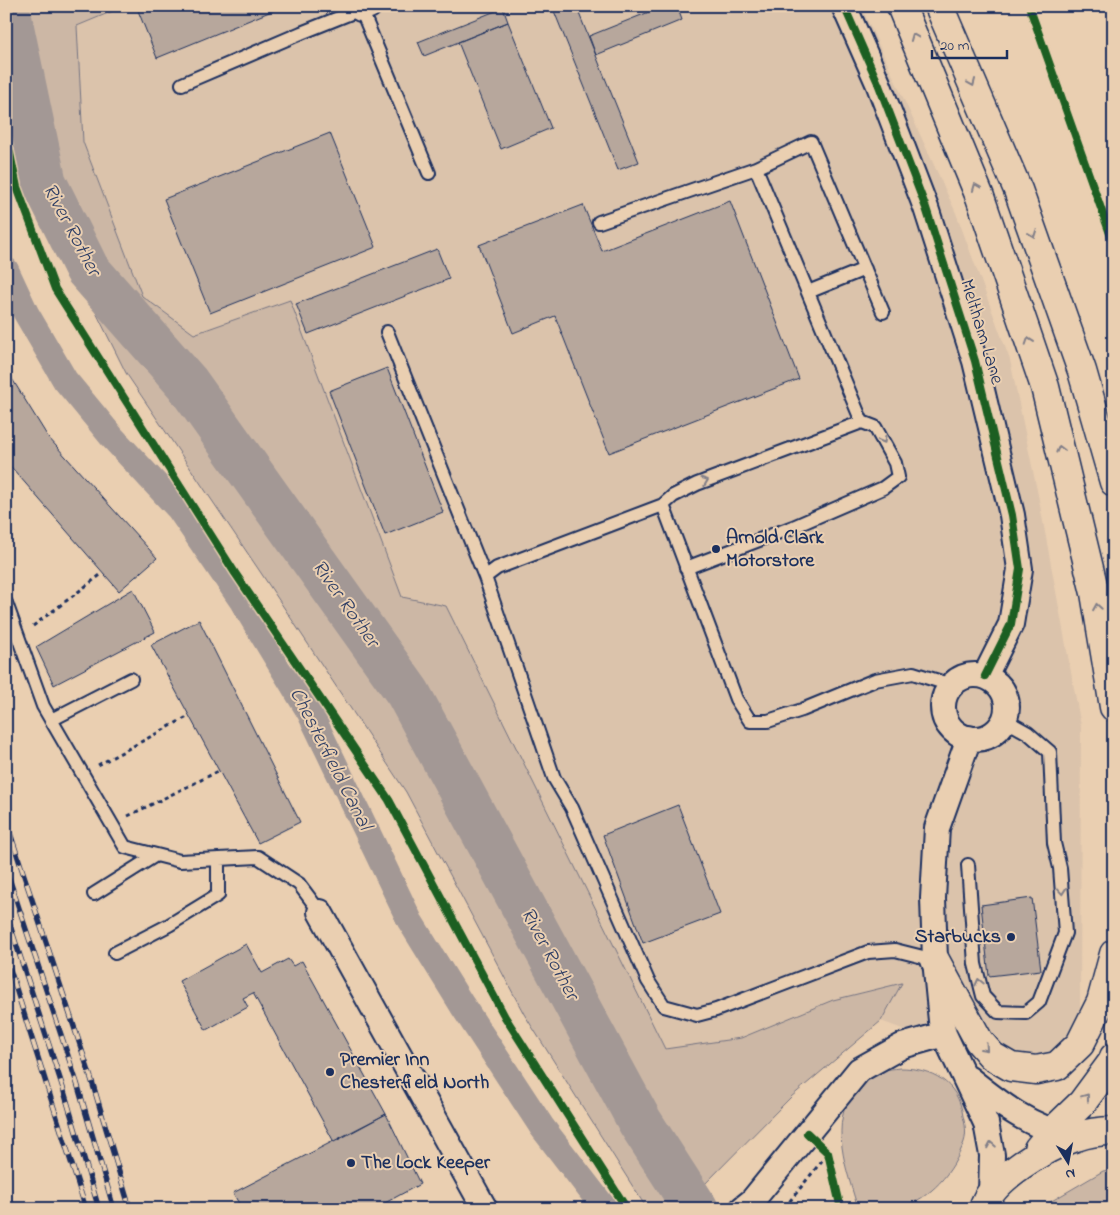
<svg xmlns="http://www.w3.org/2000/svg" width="1120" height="1215" viewBox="0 0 1120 1215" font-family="'Indie Flower',sans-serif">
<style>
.built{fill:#dbc3ab}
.green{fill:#ccb7a5;stroke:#747382}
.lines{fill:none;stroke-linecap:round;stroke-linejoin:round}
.canal{stroke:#a39895;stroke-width:26}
.river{stroke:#a39895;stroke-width:45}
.building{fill:#b7a79c;stroke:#1b2f5e}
.service-casing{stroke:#1b2f5e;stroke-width:16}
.minor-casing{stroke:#1b2f5e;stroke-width:28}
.trunk-casing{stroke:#1b2f5e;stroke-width:31}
.path{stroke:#1b2f5e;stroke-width:3;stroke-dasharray:4 4;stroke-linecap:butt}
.service{stroke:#eacfb1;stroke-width:12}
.minor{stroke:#eacfb1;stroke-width:24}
.trunk{stroke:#eacfb1;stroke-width:28}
.rail-casing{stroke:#1b2f5e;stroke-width:5.5}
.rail{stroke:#eacfb1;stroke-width:4;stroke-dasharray:11;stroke-linecap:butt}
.cycleway-casing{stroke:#eacfb1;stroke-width:11}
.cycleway{stroke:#1b5e20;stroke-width:8}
.oneway{stroke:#827f88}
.poi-dot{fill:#1b2f5e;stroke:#eacfb1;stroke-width:2}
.labels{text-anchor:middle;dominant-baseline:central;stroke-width:4;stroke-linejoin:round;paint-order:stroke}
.street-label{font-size:20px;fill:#1b2f5e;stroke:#eacfb1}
.poi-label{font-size:20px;font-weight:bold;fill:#1b2f5e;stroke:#eacfb1;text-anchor:start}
.water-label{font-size:21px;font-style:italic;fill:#2f3f66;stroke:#eacfb1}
</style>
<rect width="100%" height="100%" fill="#eacfb1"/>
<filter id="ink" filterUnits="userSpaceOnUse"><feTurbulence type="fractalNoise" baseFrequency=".02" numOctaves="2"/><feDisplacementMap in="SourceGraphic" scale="10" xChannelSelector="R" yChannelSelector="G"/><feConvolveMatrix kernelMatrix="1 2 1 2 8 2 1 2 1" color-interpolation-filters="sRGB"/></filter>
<g filter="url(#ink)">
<path class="built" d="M125 6H861L956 213 1010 360 1039 500 1081 726 1080 1023 1045 1071 998 1065 881 1021 902 983 833 1000 741 1038 665 1050 446 606 402 597 290 300 194 334 142 297 83 142 77 26Z"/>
<path class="green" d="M6 6H125L77 26 83 142 142 296 194 334 290 300 402 597 446 606 665 1049 741 1038 833 1000 902 983 881 1021 791 1097 698 1191 674 1209H647L524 1014 406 792 261 573 126 373 36 191 6 46Z
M900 1068C932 1068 958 1082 963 1116 965 1124 967 1133 964 1142 953 1173 931 1198 900 1208 887 1212 870 1209 858 1209 847 1170 827 1123 856 1088 862 1082 870 1075 877 1072 884 1069 893 1069 900 1068Z
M1114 1169V1209H1038L1103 1171Z"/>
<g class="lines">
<path class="canal" d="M6 270 26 313 65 380 112 437 179 509 242 601 310 713 410 921 462 1005 542 1127 605 1209"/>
<path class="river" d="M7 6 44 182 87 269 187 383 408 693 640 1122 696 1209"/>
</g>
<path class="building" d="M141 6H284L157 58 137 8Z
M552 6H576L639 162 618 170Z
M652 6H677L682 20 596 55 589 36 654 10Z
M503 8 508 22 424 56 418 42Z
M508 22 551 128 501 149 458 42Z
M330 133 376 247 210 313 164 199Z
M730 201 799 379 609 453 555 316 513 333 479 245 583 205 602 251Z
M437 249 449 279 308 334 296 304Z
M387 368 443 512 385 535 329 391Z
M6 369 48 437 157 558 119 591 6 461Z
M133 589 155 632 54 685 36 647Z
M199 620 300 822 258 843 151 645Z
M678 805 720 914 643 943 603 835Z
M1032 898 1041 970 989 976 981 905Z
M246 944 262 973 288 959 293 966 302 961 386 1114 334 1142 253 993 243 998 248 1007 206 1030 179 981Z
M386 1114 420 1184 374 1209H242L233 1193Z"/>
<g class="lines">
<g class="service-casing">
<path id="service" d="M182 84 301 33 361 9 429 173
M756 168 862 422
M599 222 756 168 811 142 883 312
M808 292 865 269
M387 332 485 577
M663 505 736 699 750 721H768L802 710 875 680 913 673 951 685
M686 568 793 527 883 488 898 477 895 463 875 427 862 422 697 484 673 496 663 505 497 568 485 577 554 778 572 808 648 981 664 1006 697 1015 716 1010 868 952 895 950 935 960
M6 603 43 706 125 847 180 861 258 857 299 884 320 912
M51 720 131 679
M968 865 975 964 983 996 998 1012 1026 1013 1039 1002 1065 933 1060 868 1054 843 1050 752 1028 733 1005 720
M94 894 156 855
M115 953 169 925 218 895V859"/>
</g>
<g class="minor-casing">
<path id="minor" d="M844 6 878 83 926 208 975 361 1012 515 1020 569 1011 624 985 676
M361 9 369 6
M943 707a32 32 0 1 1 64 0a32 32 0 1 1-64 0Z
M969 738 937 828 933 898 935 960 941 1021 944 1034 986 1123 992 1155 991 1194
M320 912 485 1209
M968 1078C999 1103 1031 1128 1071 1136
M742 1209 752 1201 859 1070 902 1046 944 1034"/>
</g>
<g class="trunk-casing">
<path id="trunk" d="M901 6 980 197 1045 387 1095 593 1114 707
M939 6 1018 190 1082 371 1114 482
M935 960 979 1041 992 1056 1011 1067 1036 1070 1057 1066 1080 1044 1101 1002 1114 954
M1038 1149 1052 1132 1082 1103 1113 1061 1114 1057
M983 1209C990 1179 1048 1146 1076 1137 1087 1133 1102 1131 1114 1131"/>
</g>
<path class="path" d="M33 626 103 573
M98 765 189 716
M128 816 219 771
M787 1209 790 1201 828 1153"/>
<use href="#service" class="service"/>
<use href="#minor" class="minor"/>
<use href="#trunk" class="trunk"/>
<g class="rail-casing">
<path id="rail" d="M6 821 91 1078 130 1209
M6 869 77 1083 114 1209
M6 913 63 1088 99 1209
M6 957 86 1209"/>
</g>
<use href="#rail" class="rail"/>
<g class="cycleway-casing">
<path id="cycleway" d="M844 6 878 83 926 208 975 361 1012 515 1020 569 1011 624 985 676
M1029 6 1114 245
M6 134 17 187 55 289 235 573 389 800 505 1017 627 1209
M807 1133 828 1153 841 1209"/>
</g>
<use href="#cycleway" class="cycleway"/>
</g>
<defs><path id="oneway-chevron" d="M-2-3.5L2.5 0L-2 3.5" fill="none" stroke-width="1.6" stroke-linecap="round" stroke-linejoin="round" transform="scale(1.25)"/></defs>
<g class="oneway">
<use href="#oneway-chevron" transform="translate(914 37) rotate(-112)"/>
<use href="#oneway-chevron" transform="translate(972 83) rotate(67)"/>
<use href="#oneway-chevron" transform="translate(976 187) rotate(-112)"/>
<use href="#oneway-chevron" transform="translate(1033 234) rotate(70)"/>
<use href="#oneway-chevron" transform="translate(1029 341) rotate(-109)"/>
<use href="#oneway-chevron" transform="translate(883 440) rotate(60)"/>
<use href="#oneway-chevron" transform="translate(1060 449) rotate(-104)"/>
<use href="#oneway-chevron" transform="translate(705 481) rotate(-21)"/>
<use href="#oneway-chevron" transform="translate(1097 607) rotate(-99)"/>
<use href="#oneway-chevron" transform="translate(1062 891) rotate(85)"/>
<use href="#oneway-chevron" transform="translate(979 982) rotate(-103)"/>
<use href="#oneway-chevron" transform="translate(985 1048) rotate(48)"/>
<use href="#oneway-chevron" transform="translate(1086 1097) rotate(-53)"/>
<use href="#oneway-chevron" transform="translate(991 1145) rotate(-101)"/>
</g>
</g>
<g class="poi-dot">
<circle cx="716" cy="549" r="5"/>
<circle cx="1011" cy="937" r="5"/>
<circle cx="330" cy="1072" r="5"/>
<circle cx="351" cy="1163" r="5"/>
</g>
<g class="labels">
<g class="street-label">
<text transform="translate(981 332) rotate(73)">Meltham Lane</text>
</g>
<g class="poi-label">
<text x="726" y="538">Arnold Clark<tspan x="726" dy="23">Motorstore</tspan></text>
<text x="1001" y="937" text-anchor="end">Starbucks</text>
<text x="340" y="1060">Premier Inn<tspan x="340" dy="23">Chesterfield North</tspan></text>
<text x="361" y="1163">The Lock Keeper</text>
</g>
<g class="water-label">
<text transform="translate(71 230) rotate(62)">River Rother</text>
<text transform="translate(345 604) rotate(55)">River Rother</text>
<text transform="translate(330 759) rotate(63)">Chesterfield Canal</text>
<text transform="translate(549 954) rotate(62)">River Rother</text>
</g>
</g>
<rect width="1120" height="1215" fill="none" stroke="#eacfb1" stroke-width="25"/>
<rect x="12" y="12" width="1095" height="1190" fill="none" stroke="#1b2f5e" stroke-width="2" filter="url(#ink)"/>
<g transform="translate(1068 1162) rotate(169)" stroke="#eacfb1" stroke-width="4" paint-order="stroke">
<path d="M0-4L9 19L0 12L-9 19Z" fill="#1b2f5e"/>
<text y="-8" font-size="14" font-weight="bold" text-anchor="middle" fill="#1b2f5e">N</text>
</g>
<path d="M932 50v8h75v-8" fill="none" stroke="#1b2f5e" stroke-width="2.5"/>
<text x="940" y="50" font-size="15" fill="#1b2f5e" stroke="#eacfb1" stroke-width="4" paint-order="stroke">20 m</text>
</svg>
